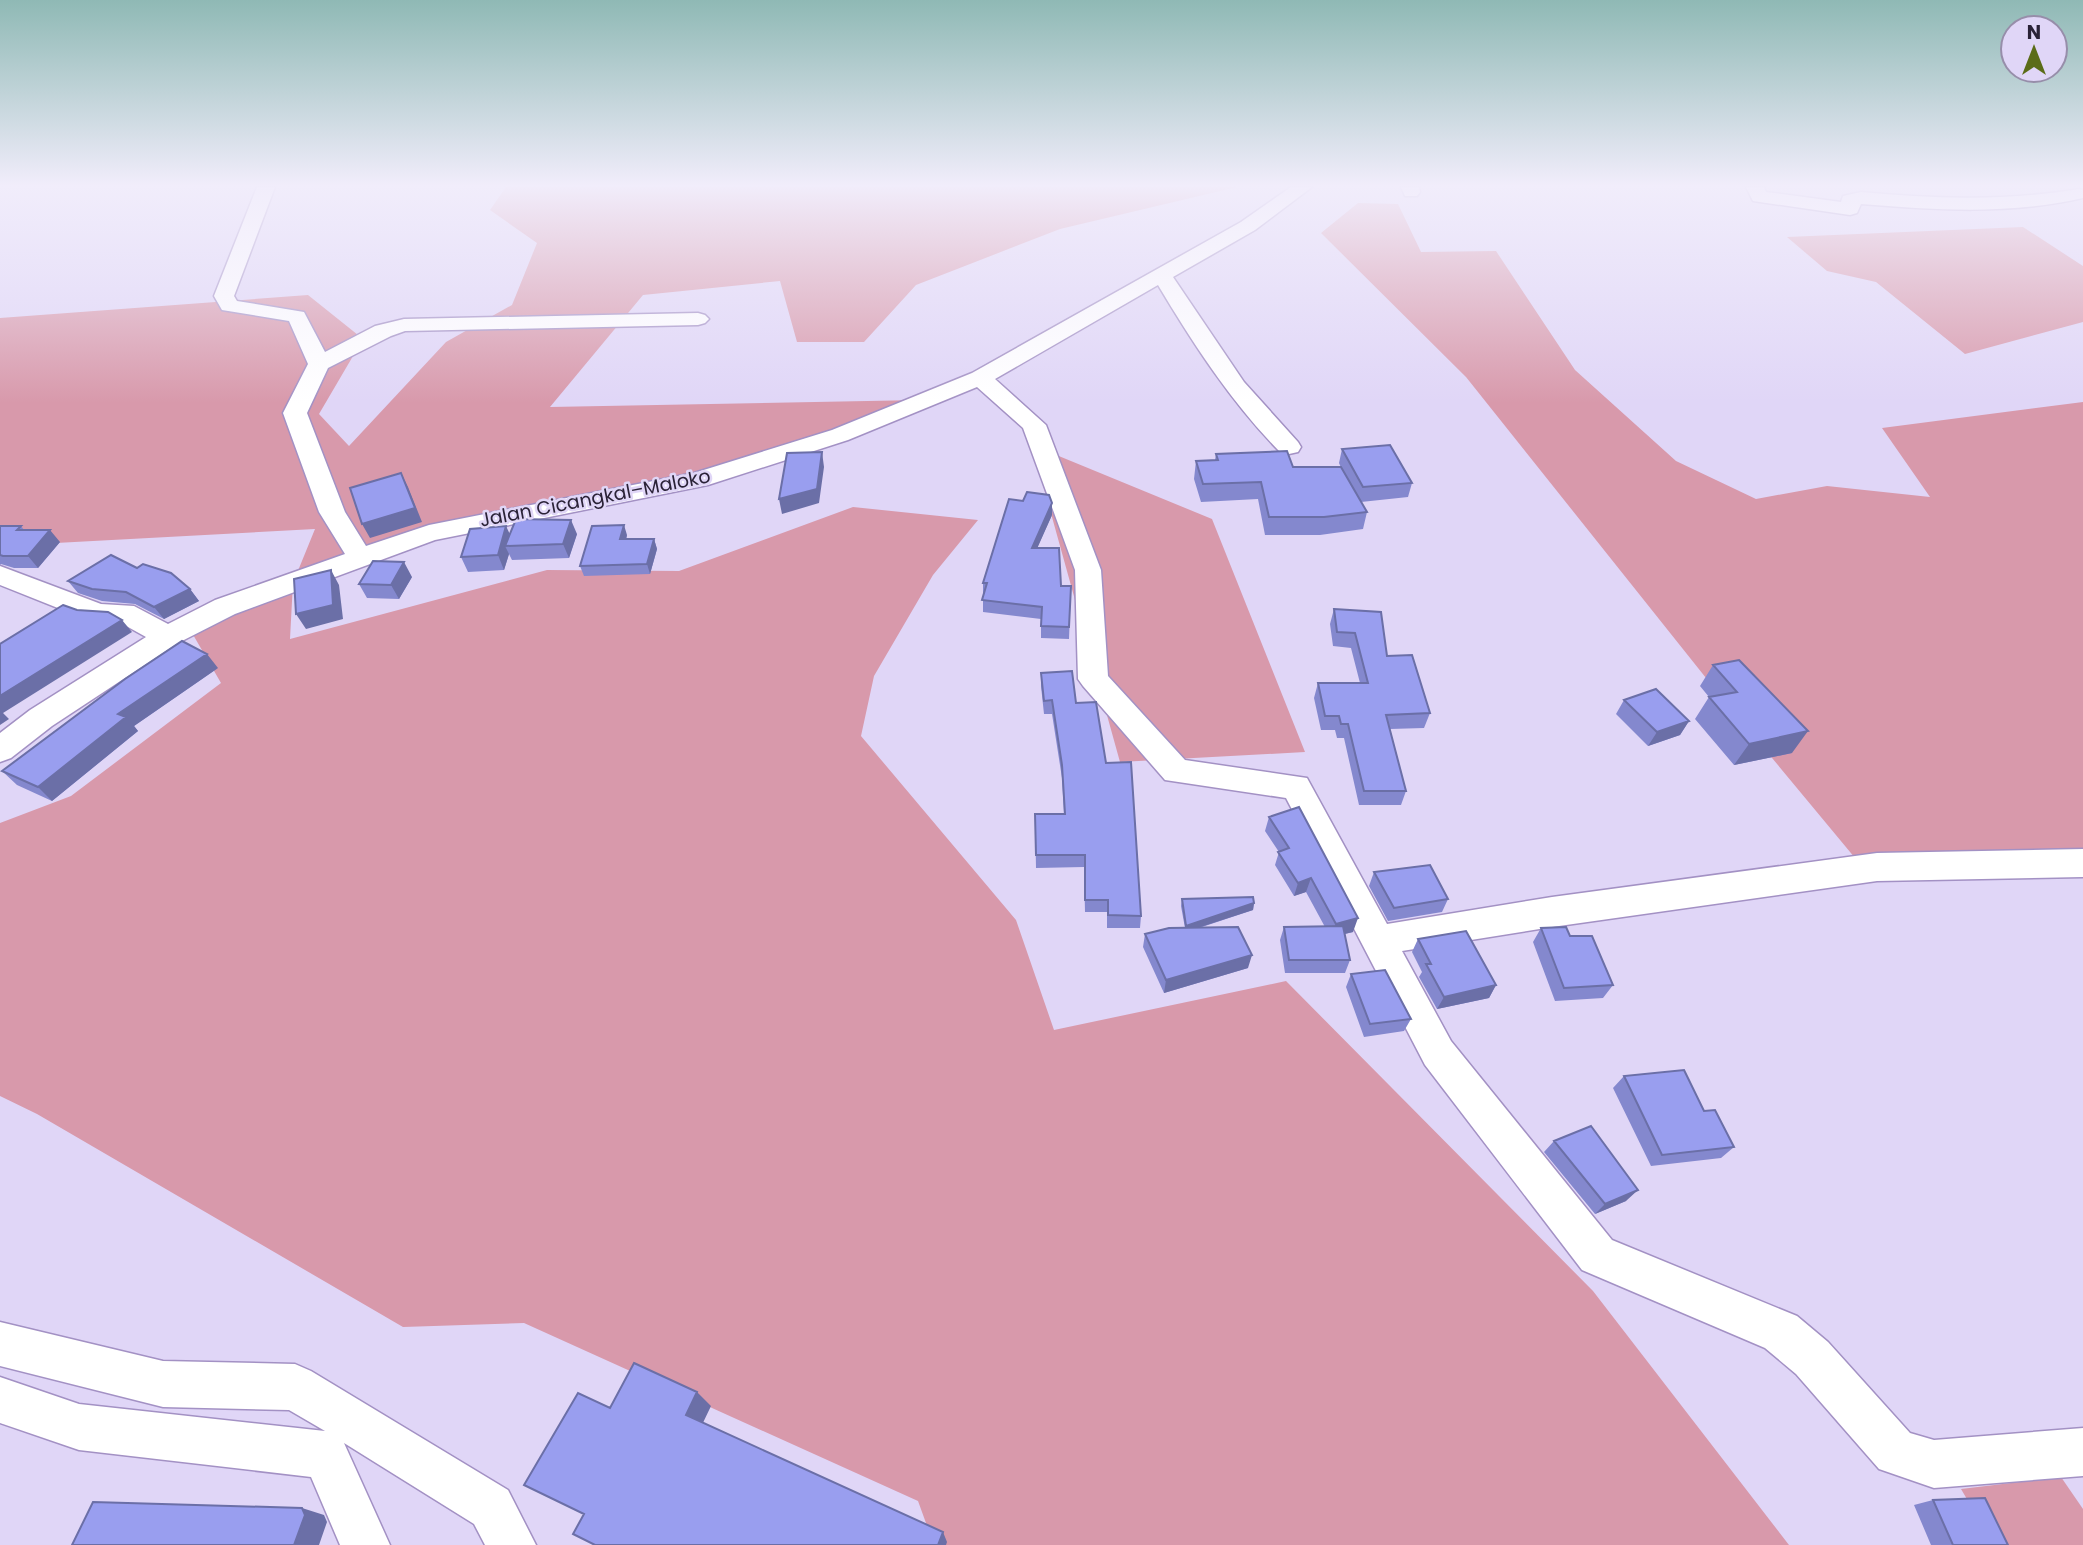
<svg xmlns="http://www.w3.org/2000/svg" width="2083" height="1545" viewBox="0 0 2083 1545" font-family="Poppins,sans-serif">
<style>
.green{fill:#d899ab}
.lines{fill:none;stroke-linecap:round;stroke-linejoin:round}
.minor-casing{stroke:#a391c4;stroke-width:3}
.minor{fill:#fff;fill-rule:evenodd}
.wall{fill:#8488ce}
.shaded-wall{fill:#6b6fa7}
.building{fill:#999eef;stroke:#6b6fa7;stroke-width:2}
.labels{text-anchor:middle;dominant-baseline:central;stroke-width:5;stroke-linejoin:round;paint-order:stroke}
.far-street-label{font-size:19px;fill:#2a2237;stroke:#e0d6f7}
</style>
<rect width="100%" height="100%" fill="#e0d6f7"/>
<path class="green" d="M506 187H1237L1060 229 916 285 864 342H797L780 281 643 295 550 407 920 400 701 477 475 517 293 582 290 639 547 570 679 571 853 507 978 520 933 575 874 676 861 736 1016 920 1054 1030 1286 981 1593 1291 1789 1545H934L918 1501 524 1323 403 1327 37 1114 0 1096V823L71 796 221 683 188 626 293 583 315 529 0 546V318L308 295 363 339 319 414 349 446 446 342 512 305 537 243 490 210Z
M1358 203 1398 204 1421 252 1496 251 1575 370 1676 461 1756 499 1827 486 1930 497 1882 428 2083 402V863L1865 870 1714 688 1466 377 1321 233Z
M2023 227 2083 266V322L1965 354 1876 282 1827 271 1787 237Z
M1032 445 1212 519 1305 752 1120 762Z
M2061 1477 2083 1509V1545H1994L1961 1489Z"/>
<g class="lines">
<g class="minor-casing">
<path id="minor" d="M257 187H275L234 296 237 301 304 312 325 352 375 326 404 319 698 313 705 315 709 319 705 323 698 325 405 331 391 336 328 368 307 413 345 512 366 546 429 525 694 473 832 430 972 373 1241 222 1291 187H1312L1255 230 1173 277 1244 382 1298 442 1301 447 1298 452 1289 454 1280 452C1231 402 1194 345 1158 285L995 379 1046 425 1101 570 1108 676 1185 760 1307 778 1387 924 1552 897 1877 853 2083 849V877L1877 881 1552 927 1402 951 1451 1041 1612 1240 1797 1316 1828 1342 1910 1433 1934 1440 2083 1428V1476L1934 1488 1879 1469 1796 1374 1765 1348 1582 1270 1425 1065 1286 798 1165 780 1083 686 1078 679 1075 570 1023 428 977 387 848 440 708 485 435 540 235 614 178 643 52 726 11 758 0 762V733L30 710 146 637 119 622 88 620 0 585V566L101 604 134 606 168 624 215 600 345 554 319 512 283 413 308 364 289 321 222 310 214 296Z
M1401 187H1419L1420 192 1417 196H1405Z
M1746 187H1764L1766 192 1841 202 1843 196 1861 192C1934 199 2006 201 2079 189L2083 190V198C2010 215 1935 210 1861 204L1857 213 1850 215 1753 201Z
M0 1322 163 1361 295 1364 311 1371 508 1490 536 1545H485L474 1524 344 1443 390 1545H340L311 1477 79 1450 0 1423V1377L79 1404 325 1431 289 1410 163 1407 0 1366Z"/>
</g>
<use href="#minor" class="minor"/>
</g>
<path class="wall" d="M1342 449 1412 483 1408 497 1361 502 1367 512 1363 529 1320 535H1265L1258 499 1201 502 1194 479 1196 461 1215 460 1216 454 1293 467 1342 470 1339 463Z
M1052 515 1037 548 1061 586H1071L1069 639 1041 638V619L983 612V583Z
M0 526H21L24 530 60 542 38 568H14L1 564 0 565Z
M510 534H577L569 558 512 560 509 554 504 570 468 572 461 557Z
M627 535 626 539H654L657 549 650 574 584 576 580 566Z
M137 568 190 589 199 601 164 619 135 604 102 601 78 593 68 581Z
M412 577 399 599 367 598 359 584Z
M1334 609 1387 656 1430 713 1424 728 1390 729 1406 791 1401 805H1359L1344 738H1337L1335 730H1321L1314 698 1318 683H1360L1351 648 1333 646 1330 624Z
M1713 665 1792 753 1734 765 1695 719 1709 697 1700 686Z
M218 668 134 726 138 731 52 801 17 785 2 771Z
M1041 673 1076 703 1106 763 1141 916 1140 928H1107V912H1085L1084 867 1036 868 1035 814H1064L1062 778 1052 714H1044L1041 686Z
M1624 700 1689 721 1680 735 1648 746 1616 714Z
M1269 817 1353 932 1345 934 1350 960 1345 973H1285L1280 940 1284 927H1325L1306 892 1294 896 1275 865 1279 852 1265 831Z
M1374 872 1448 899 1442 912 1388 921 1369 886Z
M1182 899 1254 903 1253 910 1199 928 1248 968 1164 993 1143 947 1145 934 1185 928 1181 906Z
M1541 928 1570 936 1613 985 1603 998 1555 1001 1533 942Z
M1418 939 1496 985 1489 998 1437 1009 1419 977 1422 972 1412 952Z
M1351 974 1411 1019 1404 1031 1364 1037 1346 987Z
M1624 1076 1734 1147 1721 1158 1651 1166 1613 1088Z
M1554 1141 1626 1201 1595 1214 1544 1152Z
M1933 1500 2008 1545H1931L1914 1505Z"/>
<path class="shaded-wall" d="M822 452 824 467 819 503 782 514 779 499Z
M401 473 408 487 422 522 370 538 362 524Z
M1052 503V515L1032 560V548Z
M571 520 577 534 569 558 563 544Z
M624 525 627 535 624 549 620 539Z
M506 526 513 541 505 546 509 554 504 570 498 555Z
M50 530 60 542 38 568 28 556Z
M654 539 657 549 650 574 647 564Z
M404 562 412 577 399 599 391 585Z
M331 570 339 585 343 619 306 629 296 614Z
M190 589 199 601 164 619 154 607Z
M122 620 132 632 3 713 9 719 0 725V696Z
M207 654 218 668 134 726 138 731 52 801 38 787 118 714Z
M1689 721 1680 735 1648 746 1657 732Z
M1808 731 1792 753 1734 765 1749 744Z
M1311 878 1306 892 1294 896 1298 883Z
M1254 903 1253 910 1185 932 1186 926Z
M1358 918 1353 932 1331 937 1336 924Z
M1252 955 1248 968 1164 993 1166 980Z
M1496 985 1489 998 1437 1009 1444 997Z
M1638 1190 1626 1201 1595 1214 1605 1204Z
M697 1392 711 1406 700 1429 686 1415Z
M302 1508 324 1515 327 1522 319 1545H294Z
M943 1532 947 1542 946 1545H938Z"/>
<path class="building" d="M1390 445 1412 483 1363 487 1342 449Z
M1287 451 1293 467H1341L1367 512 1324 517H1269L1261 482 1203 484 1196 461 1218 460 1216 454Z
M822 452 817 489 779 499 787 453Z
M401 473 415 508 362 524 350 488Z
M1027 492 1049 495 1052 503 1032 548H1059L1061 586H1071L1069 627 1041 626 1042 607 982 600 987 583H983L1009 499 1023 501Z
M516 519 571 520 563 544 505 546Z
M624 525 620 539H654L647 564 580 566 592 526Z
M0 526H21L17 530H50L28 556H3L0 555Z
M506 526 498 555 461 557 470 529Z
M111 555 137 568 143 564 171 573 190 589 154 607 126 592 92 589 68 581Z
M373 561 404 562 391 585 359 584Z
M331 570 333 605 296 614 294 579Z
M63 605 77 610 108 612 122 620 0 696V644Z
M1334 609 1381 612 1387 656 1412 655 1430 713 1386 715 1406 791H1364L1348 724H1341L1339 716H1325L1318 683H1368L1355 633 1337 632Z
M182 641 207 654 118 714 126 717 38 787 2 771 125 679Z
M1739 660 1808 731 1749 744 1709 697 1737 692 1713 665Z
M1072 671 1076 703 1096 702 1106 763 1131 762 1141 916 1108 915V900H1085V855H1036L1035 814H1065L1062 765 1052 700 1044 701 1041 673Z
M1656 689 1689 721 1657 732 1624 700Z
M1299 807 1358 918 1336 924 1311 878 1298 883 1278 852 1289 848 1269 817Z
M1430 865 1448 899 1394 908 1374 872Z
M1253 897 1254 903 1186 926 1182 899Z
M1343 926 1350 960H1289L1284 927Z
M1238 927 1252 955 1166 980 1145 934 1169 928Z
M1566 927 1570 936H1592L1613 985 1564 988 1541 928Z
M1466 931 1496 985 1444 997 1426 964H1431L1418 939Z
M1385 970 1411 1019 1370 1024 1351 974Z
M1684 1070 1704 1111 1715 1110 1734 1147 1662 1155 1624 1076Z
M1591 1126 1638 1190 1605 1204 1554 1141Z
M634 1363 697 1392 686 1415 943 1532 938 1545H595L573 1534 584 1514 524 1485 578 1393 610 1408Z
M1985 1498 2008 1545H1953L1933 1500Z
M93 1502 302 1508 305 1515 294 1545H72Z"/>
<linearGradient id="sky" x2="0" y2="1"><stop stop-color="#8fb9b5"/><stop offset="0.46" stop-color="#f1edfb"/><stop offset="1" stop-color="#f1edfb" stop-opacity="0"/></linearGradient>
<rect width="2083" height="403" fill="url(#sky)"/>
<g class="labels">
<g class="far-street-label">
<text transform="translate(595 498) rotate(-11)">Jalan Cicangkal–Maloko</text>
</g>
</g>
<g transform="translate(2034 49)"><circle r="33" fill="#e0d6f7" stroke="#978eaa" stroke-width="2"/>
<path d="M0-5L12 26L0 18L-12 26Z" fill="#5b6c18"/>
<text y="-10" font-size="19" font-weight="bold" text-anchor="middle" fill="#2a2237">N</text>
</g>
</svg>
